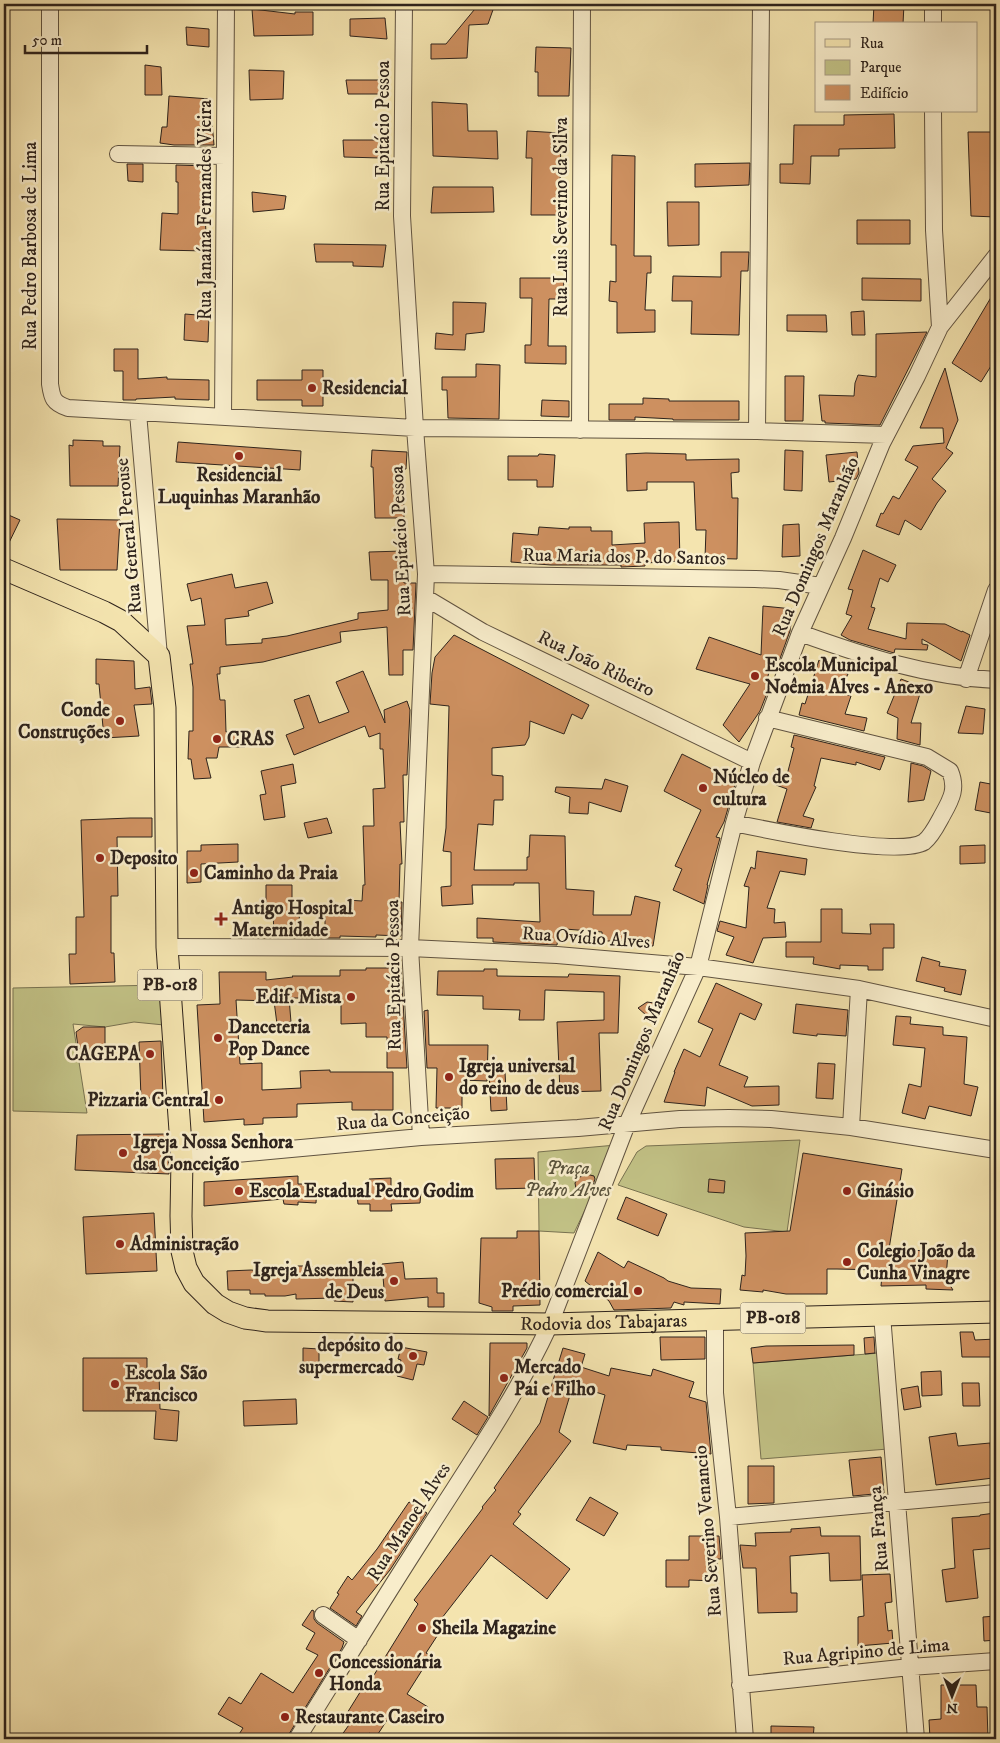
<svg xmlns="http://www.w3.org/2000/svg" width="1000" height="1743" viewBox="0 0 1000 1743" font-family="'IM FELL DW Pica',serif">
<style>
.green{fill:#c2c286;stroke:#787251}
.building{fill:#cd9060;stroke:#2e231c}
.lines{fill:none;stroke-linecap:round;stroke-linejoin:round}
.minor-casing{stroke:#605341;stroke-width:18}
.major-casing{stroke:#2e231c;stroke-width:23}
.minor{stroke:#f8edcb;stroke-width:16}
.major{stroke:#f4e4af;stroke-width:21}
.poi-dot{fill:#8f2418;stroke:#f8edcb;stroke-width:2}
.labels{text-anchor:middle;dominant-baseline:central;stroke-width:5;stroke-linejoin:round;paint-order:stroke}
.shield{fill:#f8edcb;stroke:#6b6050;stroke-width:1}
.shield-label{font-size:18px;font-weight:bold;fill:#2e231c}
.street-label{font-size:19px;fill:#2e231c;stroke:#f8edcb}
.poi-label{font-size:19px;font-weight:bold;fill:#2e231c;stroke:#f8edcb;text-anchor:start}
.park-label{font-size:19px;font-style:italic;fill:#5a533c;stroke:#f8edcb}
</style>
<rect width="100%" height="100%" fill="#f4e4af"/>
<filter id="stains"><feTurbulence type="fractalNoise" baseFrequency=".004" numOctaves="4"/><feColorMatrix values="0 0 0 0 .2 0 0 0 0 .09 0 0 0 0 .02 0 0 0 .5 -.17"/></filter>
<radialGradient id="worn" r=".72"><stop offset=".6" stop-color="#630" stop-opacity="0"/><stop offset="1" stop-color="#630" stop-opacity=".3"/></radialGradient>
<path class="green" d="M163 985 164 1025 134 1022 105 1027 73 1024 87 1113 13 1111V988Z
M800 1140 787 1232 744 1227 618 1185 637 1152 646 1146Z
M616 1145 574 1233 539 1231 538 1152Z
M880 1353 888 1449 761 1459 753 1363Z"/>
<path class="building" d="M479 4H495L488 24 469 25 467 58 431 59V44H446Z
M874 4H904L903 24H873Z
M252 9 295 14V12H313V35L254 36Z
M385 18 387 39 350 36V19Z
M186 27 209 29V47L187 45Z
M536 47 571 48 569 96H538V72H535Z
M145 65 161 67 162 95H145Z
M249 70 284 71 283 99 250 100Z
M346 80H380L381 94H348Z
M169 96 210 99 214 145H174L160 143 162 127H167Z
M432 102 467 104 468 131H497L498 159 433 156Z
M894 114 895 148 839 149V156H811L810 184 780 183V164H793L794 125H844V115Z
M527 131 561 133 560 189H563V215H531L532 158H526Z
M968 132H996V217L971 216Z
M343 140H383L381 158 344 157Z
M612 155 635 156 634 256H651V273H647L645 310H655V332L617 333V302L609 301 610 281 616 282V245H611Z
M750 163 749 185 695 187V164Z
M127 164H143V182L128 181Z
M176 165 208 166 206 185H204L203 214 205 215 207 251 160 250 162 213 178 214V182H176Z
M433 187H493L494 212 431 213Z
M252 192 286 196 284 209 253 212Z
M667 202H699V245L668 246Z
M857 220H910V244H857Z
M314 244 386 245 383 267 353 266V262H316Z
M721 252H749L748 271H741L739 335 691 334 692 301H672L673 276 721 277Z
M520 278H564L563 299H549L548 346H566V364L525 363V345H531L532 298H520Z
M862 278 921 279V301L862 300Z
M996 289V358L981 382 952 363Z
M453 302 486 303 484 332 466 334 465 350 435 349 436 333 453 335Z
M864 311 865 335H852L851 312Z
M185 314 209 316 208 342 184 340Z
M787 315H826L827 332 787 331Z
M927 332 880 425 825 423V421H822L819 395 854 396 855 383 858 375 876 377V334Z
M114 349H138V379L167 377V379L209 380V400L175 399V397L136 399V400H123V371H114Z
M476 364 500 365 499 419 448 418 447 390H442V377H476Z
M945 368 958 420 946 448 953 453 932 479 946 491 937 503 921 530 905 520 899 535 876 526 881 513 883 514 893 496 899 499 918 467 905 460 913 446 944 443 943 428H920Z
M302 370H323V406H302V400H257V380H302Z
M785 376H804L803 421H785Z
M643 398 669 399V401H739V420H673V419L635 417V420H609V404H643Z
M542 400 569 401V417L541 416Z
M73 440 103 441V446H120L118 486H70L69 445 73 446Z
M178 442 301 451 300 470 176 462Z
M372 450 407 452 406 469H403L404 518H375L373 467H371Z
M785 450 803 451 802 491 784 490Z
M857 452 859 473 856 479 829 482 826 455Z
M646 453 686 454V460L739 459V472L731 473 732 498H738L737 559 705 558 706 530H696L694 482H647V490L627 491 626 454Z
M539 454 555 455 553 487H537V480H508V456H538Z
M4 513 20 520 4 553Z
M57 519 120 520 117 570H60Z
M679 522 680 561 645 563V566L621 567V565H551L511 562 513 533 538 535 539 527 569 529V527H591V531H612V545L645 543 644 523Z
M799 524 800 556 782 557 783 525Z
M863 550 896 565 888 582 880 578 871 607 875 608 868 629 906 639 907 623 945 624 962 632V631L970 635 961 661 922 639V644L928 645 927 650 895 649 894 653 850 640 841 635 852 616 846 614 853 590 848 589Z
M403 551 404 583H416L413 650H403V675H389L387 627 340 632 341 642 263 662 220 667V674H217L220 700H225L226 732H245V747H219L217 758H206L211 778 194 779 191 759H188L189 731H193V687L190 664H193L187 626 205 625 201 598 191 601 187 584 232 574 235 588 267 582 273 603 248 611 249 616 225 619 226 645 262 643V639L287 636 358 619V613L388 610V580H371L369 552Z
M763 606 793 609 790 631 778 664H771L766 684 769 688 760 711 739 742 723 725 750 684 696 669 709 637 761 655Z
M454 635 589 705 582 719 572 714 564 734 530 721 529 737 525 745 492 748V775L503 776V800H494L493 825 478 824 474 870H527V857H529L530 835 565 836 566 889 594 891 593 915H631L635 896 660 902 653 946 626 945V941H602V932L565 929 564 931 559 930 557 945 493 942V938H477V918L540 922 539 883H514V885H472L473 904 442 906 441 887 451 886V852L443 851 446 828 449 706 430 704 432 673 435 657Z
M96 659 134 661 135 689 150 687 152 704 134 705 139 736 104 738 99 684H96Z
M819 660 848 674 839 692 851 696 845 714 867 718 864 731 799 715 802 703 805 704Z
M363 671 385 723 384 710 407 701 410 710 407 775H403L404 822H400L402 864H400L399 902H402L401 936 376 935V937L340 936V938H325V914L347 913V900L362 901 363 885H365L363 826H374L373 789 385 788 383 749H380V733L369 737 365 726 294 755 286 735 304 728 294 700 309 695 319 723 349 712 336 682Z
M901 679 922 687 911 723H921L920 745 897 739 898 718 887 713Z
M966 706 985 709 983 734 958 733Z
M794 735 885 757 880 770 856 762V765L821 758 814 786 816 787 803 816 814 819 811 828 777 822 787 789 776 785 781 772 787 775 794 748 791 747Z
M682 754 736 781 724 822 716 837 720 838 707 885H708L704 904 673 890 682 869 675 866 701 810 664 791Z
M911 763 923 766 931 771 924 800 908 802Z
M293 764 296 783 281 786 285 817 264 820 260 795 266 794 261 771Z
M605 779 628 786 621 812 589 802 588 814 569 813 570 797 555 792 556 787 602 789Z
M980 782 996 785V814L975 810Z
M130 818H152V837H117L118 896H111V953H114L115 982 70 984 69 954H76V917H84L81 820Z
M327 818 332 833 308 838 304 823Z
M238 844V862L201 864V882L187 883V851H201V845Z
M985 845V863L960 864V846Z
M757 851 807 859 805 875 780 871 767 908 775 909 774 923 785 922 786 937 763 938 753 963 726 955 734 937 717 931 720 921 746 928 749 887 744 886 751 867 755 869Z
M266 885H292V910L299 909 300 938 274 937 273 910H266Z
M821 909H842V933L871 934 870 924H894V948H883V970H868V966L840 965V969L813 964 814 957H786V942H821Z
M922 957 940 962 939 966 966 970 961 995 944 991 945 988 916 981Z
M366 968H401L407 1068H387V1037H366V1023L341 1024V1001H316V998H289L291 1022 277 1024 274 1001 236 1000 240 1064 262 1063V1090L301 1088 300 1071 330 1070V1072H393V1110H352V1102L297 1104V1117L263 1118V1124L244 1125V1119L204 1122 197 1005 220 1004 219 972H266V980L293 977 292 976H340V970H366Z
M484 969H497V976L568 977 569 974 620 976 618 1033H599L601 1091 560 1092 557 1022 604 1020V992L545 990 544 1020H519L520 1010 483 1009V996L437 995 438 971H484Z
M716 983 762 1004 755 1020 740 1013 719 1065 748 1077 744 1087 779 1086V1105L752 1106 707 1087 705 1106 664 1102 675 1072H674L684 1049 700 1057 713 1029 698 1022Z
M647 1002 654 1003 658 1007 657 1013 653 1016 646 1015 638 1008Z
M796 1004 848 1010 846 1036 817 1034V1036L793 1033Z
M428 1010 429 1045H488L487 1081 462 1080V1108H436L437 1068H427L424 1011Z
M896 1016 911 1017 910 1024 943 1027V1035L967 1037 964 1084 978 1087 971 1116 929 1106 925 1119 902 1113 909 1084 921 1087 925 1048 893 1045Z
M83 1027H105V1052H83L78 1047 76 1032Z
M161 1041 163 1098H141L139 1042Z
M818 1063 835 1064 833 1099 816 1098Z
M489 1072H505L507 1110 491 1111Z
M168 1134 169 1174 75 1170 77 1135Z
M803 1153 902 1169 889 1249 948 1252 946 1279 953 1290 926 1289V1285L881 1286 882 1275H880L881 1270 837 1269H827V1294H786L763 1290V1292L740 1290 742 1275 745 1276 746 1256 745 1233 790 1231Z
M534 1158 535 1188 496 1189 495 1159Z
M586 1174 594 1176 595 1179 590 1193 587 1195 580 1193 576 1189 575 1183 578 1178Z
M298 1176V1184H317L316 1203 298 1202V1205L284 1204 283 1199 204 1206V1182Z
M391 1178V1192L421 1191 420 1203 391 1204 392 1211H370V1204H358L357 1193 370 1192 369 1179Z
M709 1179 725 1181 724 1193 708 1192Z
M626 1197 667 1214 658 1236 617 1219Z
M154 1213 157 1271 86 1274 83 1217Z
M517 1231H539L540 1305 513 1306V1311H492V1307L479 1303 481 1238H517Z
M598 1252 624 1268 628 1261 664 1278 668 1281 691 1288 721 1289 720 1304 684 1302V1305L674 1302 671 1308 614 1310 609 1301 585 1281Z
M403 1262 405 1279 437 1278V1293H444V1307H428V1297L385 1301 382 1264Z
M295 1266H312V1274L353 1272V1302L334 1301V1298L296 1299V1294L285 1296H265V1294H250V1290H228L227 1271 251 1270 280 1273V1271L296 1272Z
M960 1332H973L975 1340 996 1339V1357H962Z
M660 1337H705V1359L661 1360Z
M874 1337 875 1353 865 1354 864 1338Z
M490 1343H527V1348L489 1416Z
M854 1345V1355L753 1363 751 1348 766 1346Z
M401 1347 427 1352 424 1365 417 1364 413 1380 397 1376 401 1360 398 1359Z
M303 1348 319 1349V1372L305 1373 303 1362Z
M563 1348 585 1354 581 1367 609 1376 611 1368 651 1376 653 1369 694 1382 689 1397 706 1402 711 1454 661 1450V1447L627 1445 626 1450 593 1443 605 1395 573 1385 559 1432 571 1441 518 1512 521 1514 513 1524 570 1569 547 1599 491 1555 438 1623 443 1627 426 1653 431 1656 407 1694 428 1707 419 1722 395 1708 376 1737 369 1733 365 1739H339L351 1722 344 1718 372 1673 374 1675 418 1604 414 1600 483 1508 482 1507 496 1490 494 1488 540 1423Z
M83 1358H147V1373H159L160 1409 179 1411 177 1441 154 1439 156 1411H83Z
M941 1371 942 1395 922 1396 921 1372Z
M962 1383H979L980 1406H963Z
M918 1386 921 1407 904 1410 901 1389Z
M296 1399 297 1424 244 1426 243 1401Z
M464 1401 488 1417 477 1435 452 1419Z
M956 1433 958 1446 990 1443 993 1478 936 1485 929 1437Z
M881 1457 884 1493 853 1496 849 1460Z
M748 1466H774V1503L748 1504Z
M590 1497 618 1513 604 1536 576 1520Z
M409 1502 427 1513 390 1570 356 1612 362 1616 356 1626 330 1608 339 1594 337 1593 348 1576 352 1580 377 1549Z
M995 1513 996 1548 973 1550 978 1598 946 1602 942 1570 955 1568 952 1518 980 1516V1515Z
M820 1527 821 1536H860L861 1580 830 1581 829 1553 790 1556 791 1593H797V1612L758 1613 756 1568H743L740 1545 756 1546 755 1533 791 1532V1529Z
M689 1536H719L721 1559H717V1581L689 1580V1587H666V1560H689Z
M890 1574 892 1602 885 1603 888 1631 892 1630 893 1643 858 1646V1617L864 1616 862 1575Z
M312 1610 314 1611V1619L317 1623 344 1642 342 1648 289 1734 287 1739H236L243 1728 218 1714 229 1697 241 1704 261 1673 293 1693 318 1655 306 1649 315 1633 302 1625Z
M996 1616V1640L984 1641 983 1617Z
M941 1685H976L977 1707H987L988 1739H930L929 1720 941 1719Z
M771 1726 814 1727 813 1739H771Z"/>
<g class="lines">
<g class="minor-casing">
<path id="minor" d="M50 4V384C52 398 53 403 68 408L415 428 757 431 886 435
M404 4 402 216 415 428 426 574 410 948 421 1137
M933 24V4
M933 111 934 230 940 327
M118 154 225 156
M138 413 159 656
M223 417 226 4
M580 430 582 4
M757 431 761 4
M426 574 755 579 779 580 821 586
M426 598 483 632 752 762
M800 633C864 656 928 677 996 680
M966 679 996 590
M734 823C767 830 898 858 924 842 932 836 938 823 943 814 952 798 957 788 950 771L927 757 767 718
M167 947 410 948 557 955 698 967 859 989 996 1019
M851 1127 859 989
M182 1159 421 1137 578 1128 680 1119 729 1118 771 1119 851 1127 996 1150
M882 1315 916 1739
M715 1320V1393L728 1517 745 1739
M728 1517 996 1493
M323 1615 359 1640
M740 1685 910 1667 996 1661
M297 1739C340 1670 382 1601 426 1533 469 1465 516 1398 550 1324L627 1124 698 967 734 823 752 762 800 633 843 538 882 443 917 376 940 327 996 256"/>
</g>
<g class="major-casing">
<g id="major">
<path id="s1" d="M4 569 104 612 121 621 159 656 165 708 167 947 182 1159 181 1216 182 1251 186 1268 194 1283 215 1304 228 1312 245 1318 267 1321 550 1324 996 1312"/>
</g>
</g>
<use href="#minor" class="minor"/>
<use href="#major" class="major"/>
</g>
<g class="poi-dot">
<circle cx="312" cy="388" r="5"/>
<circle cx="239" cy="456" r="5"/>
<circle cx="755" cy="676" r="5"/>
<circle cx="120" cy="721" r="5"/>
<circle cx="217" cy="739" r="5"/>
<circle cx="703" cy="788" r="5"/>
<circle cx="100" cy="858" r="5"/>
<circle cx="194" cy="873" r="5"/>
<path d="M218.5 911.5h5v5h5v5h-5v5h-5v-5h-5v-5h5z"/>
<circle cx="351" cy="997" r="5"/>
<circle cx="218" cy="1038" r="5"/>
<circle cx="150" cy="1054" r="5"/>
<circle cx="449" cy="1077" r="5"/>
<circle cx="219" cy="1100" r="5"/>
<circle cx="123" cy="1153" r="5"/>
<circle cx="239" cy="1191" r="5"/>
<circle cx="847" cy="1191" r="5"/>
<circle cx="120" cy="1244" r="5"/>
<circle cx="847" cy="1262" r="5"/>
<circle cx="394" cy="1281" r="5"/>
<circle cx="638" cy="1291" r="5"/>
<circle cx="413" cy="1356" r="5"/>
<circle cx="504" cy="1378" r="5"/>
<circle cx="115" cy="1384" r="5"/>
<circle cx="422" cy="1628" r="5"/>
<circle cx="319" cy="1673" r="5"/>
<circle cx="285" cy="1717" r="5"/>
</g>
<g class="labels">
<g class="shield">
<rect x="137.5" y="969.5" width="65" height="31" rx="4"/>
<rect x="740.5" y="1302.5" width="65" height="31" rx="4"/>
</g>
<g class="shield-label">
<text x="170" y="985">PB-018</text>
<text x="773" y="1318">PB-018</text>
</g>
<g class="street-label">
<text transform="translate(383 136) rotate(-90)">Rua Epitácio Pessoa</text>
<text transform="translate(205 210) rotate(-90)">Rua Janaína Fernandes Vieira</text>
<text transform="translate(561 217) rotate(-90)">Rua Luis Severino da Silva</text>
<text transform="translate(30 246) rotate(-90)">Rua Pedro Barbosa de Lima</text>
<text transform="translate(129 536) rotate(-95)">Rua General Perouse</text>
<text transform="translate(401 541) rotate(-93)">Rua Epitácio Pessoa</text>
<text transform="translate(816 547) rotate(-67)">Rua Domingos Maranhão</text>
<text transform="translate(624 557) rotate(1)">Rua Maria dos P. do Santos</text>
<text transform="translate(596 664) rotate(26)">Rua João Ribeiro</text>
<text transform="translate(586 938) rotate(4)">Rua Ovídio Alves</text>
<text transform="translate(394 975) rotate(-91)">Rua Epitácio Pessoa</text>
<text transform="translate(642 1041) rotate(-67)">Rua Domingos Maranhão</text>
<text transform="translate(403 1119) rotate(-5)">Rua da Conceição</text>
<text stroke="none"><textPath href="#s1" startOffset="1232">Rodovia dos Tabajaras</textPath></text>
<text transform="translate(409 1522) rotate(-57)">Rua Manoel Alves</text>
<text transform="translate(879 1529) rotate(-95)">Rua França</text>
<text transform="translate(708 1531) rotate(-95)">Rua Severino Venancio</text>
<text transform="translate(866 1652) rotate(-5)">Rua Agripino de Lima</text>
</g>
<g class="poi-label">
<text x="322" y="388">Residencial</text>
<text x="239" y="475" text-anchor="middle">Residencial<tspan x="239" dy="22">Luquinhas Maranhão</tspan></text>
<text x="765" y="665">Escola Municipal<tspan x="765" dy="22">Noêmia Alves - Anexo</tspan></text>
<text x="110" y="710" text-anchor="end">Conde<tspan x="110" dy="22">Construções</tspan></text>
<text x="227" y="739">CRAS</text>
<text x="713" y="777">Núcleo de<tspan x="713" dy="22">cultura</tspan></text>
<text x="110" y="858">Deposito</text>
<text x="204" y="873">Caminho da Praia</text>
<text x="232" y="908">Antigo Hospital<tspan x="232" dy="22">Maternidade</tspan></text>
<text x="341" y="997" text-anchor="end">Edif. Mista</text>
<text x="228" y="1027">Danceteria<tspan x="228" dy="22">Pop Dance</tspan></text>
<text x="140" y="1054" text-anchor="end">CAGEPA</text>
<text x="459" y="1066">Igreja universal<tspan x="459" dy="22">do reino de deus</tspan></text>
<text x="209" y="1100" text-anchor="end">Pizzaria Central</text>
<text x="133" y="1142">Igreja Nossa Senhora<tspan x="133" dy="22">dsa Conceição</tspan></text>
<text x="249" y="1191">Escola Estadual Pedro Godim</text>
<text x="857" y="1191">Ginásio</text>
<text x="130" y="1244">Administração</text>
<text x="857" y="1251">Colegio João da<tspan x="857" dy="22">Cunha Vinagre</tspan></text>
<text x="384" y="1270" text-anchor="end">Igreja Assembleia<tspan x="384" dy="22">de Deus</tspan></text>
<text x="628" y="1291" text-anchor="end">Prédio comercial</text>
<text x="403" y="1345" text-anchor="end">depósito do<tspan x="403" dy="22">supermercado</tspan></text>
<text x="514" y="1367">Mercado<tspan x="514" dy="22">Pai e Filho</tspan></text>
<text x="125" y="1373">Escola São<tspan x="125" dy="22">Francisco</tspan></text>
<text x="432" y="1628">Sheila Magazine</text>
<text x="329" y="1662">Concessionária<tspan x="329" dy="22">Honda</tspan></text>
<text x="295" y="1717">Restaurante Caseiro</text>
</g>
<g class="park-label">
<text x="568" y="1168">Praça<tspan x="568" dy="22">Pedro Alves</tspan></text>
</g>
</g>
<rect width="1000" height="1743" fill="none" stroke="#f4e4af" stroke-width="20"/>
<rect x="5" y="5" width="990" height="1733" fill="none" stroke="#2e231c" stroke-width="2.5"/>
<rect x="10" y="10" width="980" height="1723" fill="none" stroke="#2e231c"/>
<rect x="815" y="22" width="162" height="90" fill="#f8edcb" stroke="#a79c85"/>
<rect x="825" y="39" width="25" height="8" fill="#f4e4af" stroke="#a79c85"/>
<text x="860" y="48" font-size="15" fill="#2e231c">Rua</text>
<rect x="825" y="60" width="25" height="15" fill="#c2c286" stroke="#a79c85"/>
<text x="860" y="72" font-size="15" fill="#2e231c">Parque</text>
<rect x="825" y="85" width="25" height="15" fill="#cd9060" stroke="#a79c85"/>
<text x="860" y="98" font-size="15" fill="#2e231c">Edifício</text>
<g transform="translate(952 1696) rotate(180)" stroke="#f8edcb" stroke-width="4" paint-order="stroke">
<path d="M0-4L9 19L0 12L-9 19Z" fill="#2e231c"/>
<text y="-8" font-size="14" font-weight="bold" text-anchor="middle" fill="#2e231c">N</text>
</g>
<path d="M25 45v8h122v-8" fill="none" stroke="#2e231c" stroke-width="2.5"/>
<text x="32" y="45" font-size="15" fill="#2e231c" stroke="#f8edcb" stroke-width="4" paint-order="stroke">50 m</text>
<rect width="100%" height="100%" filter="url(#stains)"/>
<rect width="100%" height="100%" fill="url(#worn)"/>
</svg>
